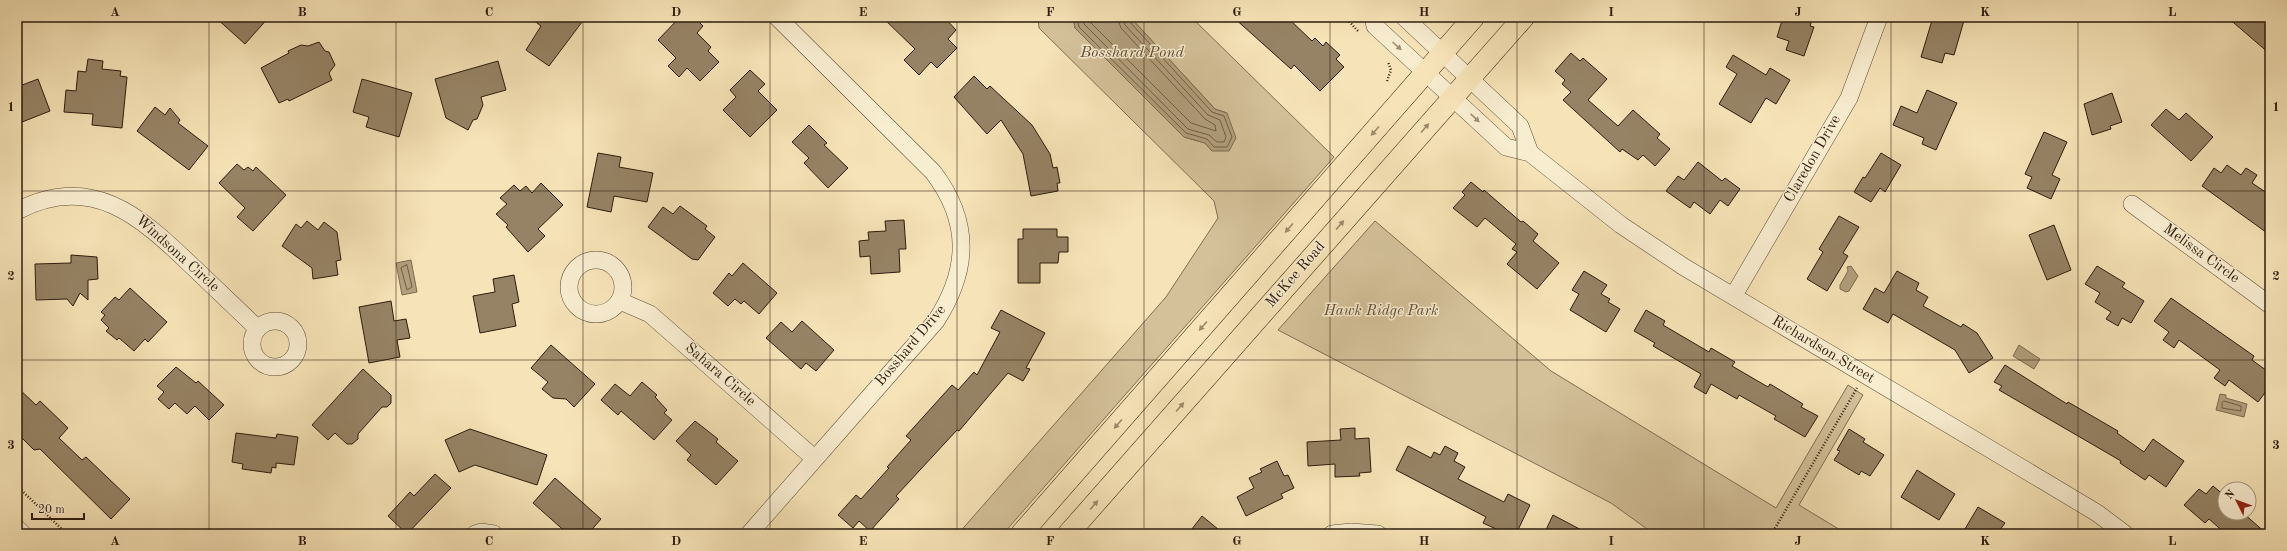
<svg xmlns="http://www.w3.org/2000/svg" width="2287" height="551" viewBox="0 0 2287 551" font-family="'Old Standard TT',serif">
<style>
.green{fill:#d4c19a;stroke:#806e53}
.water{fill:#b29f7d;stroke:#7d6b50}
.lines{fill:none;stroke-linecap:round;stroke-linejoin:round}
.shore{stroke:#705e44;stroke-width:1}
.building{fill:#968365;stroke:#2d1c0c}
.minor-casing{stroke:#5f4e37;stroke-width:18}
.major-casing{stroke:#2d1c0c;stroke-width:22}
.path{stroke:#2d1c0c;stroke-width:2.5;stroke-dasharray:1 2;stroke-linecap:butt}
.minor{stroke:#f9edd0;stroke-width:17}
.major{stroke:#f6e3b7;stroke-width:21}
.oneway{fill:#9d8f78}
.oneway2{fill:#9c896a}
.grid{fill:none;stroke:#2d1c0c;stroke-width:1;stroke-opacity:0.55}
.labels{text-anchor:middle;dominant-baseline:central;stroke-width:3;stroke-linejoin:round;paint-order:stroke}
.street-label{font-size:15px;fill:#2d1c0c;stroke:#f9edd0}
.park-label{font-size:15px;font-style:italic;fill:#5f4e37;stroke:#f9edd0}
.water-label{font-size:16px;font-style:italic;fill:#625039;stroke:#f9edd0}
.neatline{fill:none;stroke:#2d1c0c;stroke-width:1.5}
.grid-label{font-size:13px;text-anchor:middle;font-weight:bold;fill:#2d1c0c}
</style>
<rect width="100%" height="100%" fill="#f6e3b7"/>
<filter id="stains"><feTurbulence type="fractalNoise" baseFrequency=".005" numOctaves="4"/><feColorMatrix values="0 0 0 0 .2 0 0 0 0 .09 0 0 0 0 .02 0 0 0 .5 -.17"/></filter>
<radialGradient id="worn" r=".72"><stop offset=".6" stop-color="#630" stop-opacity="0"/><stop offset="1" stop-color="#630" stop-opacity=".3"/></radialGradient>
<path class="green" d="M1038 17H1073L1075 28 1184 137 1205 143 1212 151 1227 113 1215 109 1130 17H1191L1334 157 1003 534H958L1166 297 1218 218 1214 201 1039 28Z
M1375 221 1551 371 1776 508 1848 385 1863 395 1799 505 1847 534H1654L1611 503 1278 330Z"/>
<path class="water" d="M1073 17H1130L1215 109 1227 113 1236 138 1229 151H1212L1205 143 1184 137 1075 28Z
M411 260 417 292 402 295 396 263Z
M1851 266 1858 276 1849 291 1846 292 1840 289V285L1848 271 1847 267Z
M2019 345 2040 359 2034 369 2013 356Z
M2220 394 2226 395V398L2247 404 2244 417 2216 410Z"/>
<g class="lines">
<path class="shore" d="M1077 17 1079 27 1186 133 1207 139 1214 147H1227L1232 137 1224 116 1212 112 1129 21 1128 17
M1082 17 1084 24 1188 129 1209 135 1217 142H1224L1226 137 1220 120 1208 115 1125 25 1123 17
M1088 17 1089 21 1191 123 1216 131 1215 125 1205 119 1121 28 1117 17
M407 265 412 287 407 290 401 268Z
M2224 401 2241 406V411L2222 408V403Z"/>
</g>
<path class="building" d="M215 17H269L245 44Z
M529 17H575L582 22 549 66 526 50 541 26Z
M680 17H694L703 26 697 33 711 47 708 51 719 62 700 81 687 68 679 77 668 66 676 58 658 40Z
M882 17H944L956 30 948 39 957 48 937 68 931 62 919 75 904 60 915 49Z
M1233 17H1287L1312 41 1315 38 1323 46 1326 42 1340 55 1336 59 1344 67 1320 91 1294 65 1291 69Z
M1783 17H1813L1810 26 1814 27 1804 56 1786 50 1789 41 1777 37Z
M1933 17H1965L1954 55 1945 53 1942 63 1921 57Z
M2227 17H2270V54Z
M319 42 325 51 329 52 335 65 329 73 332 80 289 101 288 99 279 103 261 68 289 53 288 51 301 45 308 46Z
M1571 53 1580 61 1583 58 1607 79 1588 100 1618 126 1633 110 1660 134 1657 138 1670 149 1655 166 1643 155 1638 160 1622 149 1620 152 1563 100 1571 92 1562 84 1565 80 1555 71Z
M1733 55 1766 75 1770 68 1790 80 1776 104 1766 98 1751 123 1719 104 1737 74 1726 67Z
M88 59 103 61 102 69 121 71 120 76 127 77 122 128 92 125 93 114 64 112 66 90 76 91 78 71 86 72Z
M498 61 506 90 481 97 483 105 477 119 473 120 468 130 446 118 435 79Z
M750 70 765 84 758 91 777 110 750 137 723 110 736 97 730 90Z
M974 76 987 89 990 86 1032 125 1050 154 1053 168 1057 167 1060 183H1057L1058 191 1031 196 1023 154 1001 120 987 134 954 97Z
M38 79 50 111 17 124V87Z
M362 79 412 93 399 137 366 127 369 117 353 112Z
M1927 90 1957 103 1936 150 1922 144 1924 138 1893 125 1901 106 1917 113Z
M2112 93 2122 122 2110 126 2111 129 2092 135 2084 104Z
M155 107 165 115 170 108 180 120 178 123 208 146 189 170 137 131Z
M2166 109 2179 120 2186 113 2213 137 2191 161 2151 125Z
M809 125 827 143 824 145 848 168 828 188 804 163 809 158 792 142Z
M2044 132 2067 142 2052 175 2060 179 2051 199 2027 188 2032 177 2025 174Z
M598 153 621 157 619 167 653 173 647 202 614 196 611 212 587 207Z
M1881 153 1901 165 1885 192 1880 188 1871 202 1854 192 1863 177 1865 178Z
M1698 162 1722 181 1725 178 1740 189 1728 206 1720 200 1710 214 1694 202 1690 208 1666 191 1678 176 1684 180Z
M237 164 244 170 248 167 253 171 256 167 286 195 253 231 237 217 245 208 219 183Z
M2227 165 2241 175 2246 168 2257 175 2252 183 2270 195V235L2202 186 2214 168 2221 173Z
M1471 182 1483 192 1484 190 1521 222 1523 221 1538 234 1533 241 1559 263 1537 289 1507 264 1517 252 1512 249 1516 244 1485 218 1477 227 1453 208 1465 195 1462 192Z
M541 183 563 205 538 229 545 236 528 252 506 227 508 225 496 214 507 204 500 198 514 185 520 191 526 186 532 193Z
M680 206 707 226 705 229 715 237 698 260 692 259 648 227 663 207 673 214Z
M1839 216 1859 227 1843 253 1848 256 1827 291 1807 279 1823 252 1819 249Z
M904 220 906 249H899L900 272 871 274 870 256 860 257 859 241 869 240 868 232 886 231 885 221Z
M307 221 318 230 324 222 337 232 341 260 336 261 338 275 313 279 312 268 282 246 296 224 301 228Z
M2054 225 2071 270 2047 280 2029 235Z
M1023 229H1057V237H1068V252H1059L1058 263H1040V283H1018V239H1023Z
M71 255 97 257 98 279 88 280V300L80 293 73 306 67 299 36 300 35 264 71 263Z
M743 263 777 293 759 314 744 301 741 304 735 299 728 306 713 293 729 273 732 276Z
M2097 266 2125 283 2122 287 2144 301 2131 323 2122 318 2118 326 2106 319 2111 312 2095 302 2100 293 2085 284Z
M1584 271 1607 285 1601 294 1610 299 1608 302 1620 309 1606 332 1570 310 1579 294 1572 290Z
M1897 271 1919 283 1916 290 1928 297 1923 306 1961 327 1963 324 1977 333 1993 358 1969 373 1955 350 1893 314 1888 323 1863 309 1875 288 1884 293Z
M514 275 519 302 512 304 516 326 480 333 473 296 495 292 493 279Z
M130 288 167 322 148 342 145 339 134 351 119 338 117 340 106 331 109 328 101 320 105 315 101 312 115 297 119 300Z
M2171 298 2254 356 2252 360 2270 373V386L2258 402 2229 380 2225 386 2214 378 2220 370 2179 340 2174 348 2163 340 2169 332 2154 321Z
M391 301 394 321 406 319 410 338 397 340 400 357 369 363 359 307Z
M1001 310 1045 333 1026 368 1030 369 1023 381 1008 373 959 431 957 430 896 496 899 499 870 531 859 521 853 528 838 515 856 495 861 499 889 468 887 467 911 440 906 436 952 385 958 390 974 372 977 375 1000 332 991 328Z
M1646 310 1665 321 1663 325 1709 352 1711 348 1735 362 1732 366 1768 387 1770 384 1803 404 1801 407 1818 416 1805 437 1774 419 1776 416 1739 395 1737 399 1711 384 1706 394 1694 387 1701 374 1653 346 1655 343 1634 331Z
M802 321 834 350 816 371 806 363 801 369 766 338 781 322 792 332Z
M551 345 595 384 574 407 566 399 553 398 542 389 548 382 531 368Z
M2005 365 2067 404 2068 402 2118 431 2117 433 2144 452 2153 439 2184 461 2166 487 2149 475 2145 480 2120 463 2121 461 1999 390 2002 386 1994 382Z
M176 367 196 383 198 381 224 405 209 420 195 406 187 414 175 403 169 409 158 399 164 392 157 386Z
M363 369 391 395V403L387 407H382L358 434V439L352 444H347L335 433 328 440 312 425Z
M642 382 657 395 655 397 667 410 664 413 672 420 654 440 621 411 618 415 601 400 615 384 630 396Z
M17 387 36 405 40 401 68 428 59 438 82 460 86 457 130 499 111 519 40 449 34 450 17 433Z
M695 421 718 439 716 442 738 461 716 485 687 460 691 455 676 441Z
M1355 428V439L1369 438 1371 472 1359 473 1360 476 1335 477V464L1308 466 1307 442 1341 440 1340 429Z
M470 429 547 455 537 485 475 465 459 472 445 440Z
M1849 429 1865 439 1863 442 1884 455 1870 476 1861 471 1859 475 1834 460 1840 451 1837 450Z
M236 433 276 438 277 434 298 437 294 465 276 463V468L272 467 271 473 242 469 243 464 232 462Z
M1408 446 1431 458 1434 452 1440 455 1445 446 1458 453 1454 461 1465 467 1458 479 1504 502 1508 494 1530 505 1516 534H1507L1483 523 1486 517 1396 470Z
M1277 461 1284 476 1288 475 1294 488 1281 494 1283 498 1246 516 1237 497 1254 488 1249 478 1262 472 1260 469Z
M1917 470 1955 494 1939 520 1901 497Z
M435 474 451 488 407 534 388 516 410 492 414 496Z
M555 478 601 519 588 534H568L533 503Z
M2213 486 2225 496V513H2243L2267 534H2226L2209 519 2205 523 2184 505 2199 489 2206 494Z
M1978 507 2005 523 1997 534H1962Z
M1553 515 1589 534H1544Z
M1202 516 1224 534H1188Z"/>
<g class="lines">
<g class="minor-casing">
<path id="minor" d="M1373 17 1375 26 1506 147 1530 153 1621 225 1684 267 2042 480 2097 513 2125 534
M1404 17 1520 126 1530 153
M2132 204 2270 305
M17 211C91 172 140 216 191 265 213 286 235 307 257 328
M569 287a27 27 0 1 1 54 0a27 27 0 1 1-54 0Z
M1734 295 1849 98 1879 17
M620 301 650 314 814 458
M252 344a23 23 0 1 1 46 0a23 23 0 1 1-46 0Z
M17 528 23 534
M475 534 481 532 494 534
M749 534 936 321C969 270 971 222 933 172L777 17
M1332 534 1351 532 1378 534"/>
</g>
<g class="major-casing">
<path id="major" d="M1021 534 1474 17
M1068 534 1524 17"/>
</g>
<path class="path" d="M1345 17 1358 31
M1387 81 1391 70 1388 62
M17 486 67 534
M1774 530 1778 534
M1768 534 1774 530 1857 388"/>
<use href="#minor" class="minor"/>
<use href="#major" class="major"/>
</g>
<defs><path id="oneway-solid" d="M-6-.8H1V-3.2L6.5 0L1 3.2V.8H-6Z"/></defs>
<g class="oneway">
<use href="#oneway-solid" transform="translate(1397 46) rotate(42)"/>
<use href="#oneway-solid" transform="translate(1475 118) rotate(43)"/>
</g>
<g class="oneway2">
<use href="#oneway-solid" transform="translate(1425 128) rotate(-49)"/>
<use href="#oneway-solid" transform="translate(1375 131) rotate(131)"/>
<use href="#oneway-solid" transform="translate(1340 225) rotate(-49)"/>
<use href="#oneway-solid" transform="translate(1289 228) rotate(131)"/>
<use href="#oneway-solid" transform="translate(1203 326) rotate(131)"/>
<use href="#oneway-solid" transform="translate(1180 407) rotate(-49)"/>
<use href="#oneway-solid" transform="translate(1118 424) rotate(131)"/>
<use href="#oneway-solid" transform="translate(1094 505) rotate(-49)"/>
</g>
<path class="grid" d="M209 17V534M396 17V534M583 17V534M770 17V534M957 17V534M1144 17V534M1330 17V534M1517 17V534M1704 17V534M1891 17V534M2078 17V534M17 191H2270M17 360H2270"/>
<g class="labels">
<g class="street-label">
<text transform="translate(1813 159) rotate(-60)">Claredon Drive</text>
<text transform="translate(177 254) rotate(42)">Windsona Circle</text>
<text transform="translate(2201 254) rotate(36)">Melissa Circle</text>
<text transform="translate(1296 275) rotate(-49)">McKee Road</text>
<text transform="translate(911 346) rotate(-50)">Bosshard Drive</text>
<text transform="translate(1823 350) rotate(31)">Richardson Street</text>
<text transform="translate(720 375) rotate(41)">Sahara Circle</text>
</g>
<g class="park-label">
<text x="1381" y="311">Hawk Ridge Park</text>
</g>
<g class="water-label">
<text x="1132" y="53">Bosshard Pond</text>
</g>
</g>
<rect width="2287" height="551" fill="none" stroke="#f6e3b7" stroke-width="44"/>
<g transform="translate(2237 501) rotate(312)"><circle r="19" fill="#f9edd0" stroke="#a79982"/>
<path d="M0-3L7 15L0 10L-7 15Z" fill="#8f2418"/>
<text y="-6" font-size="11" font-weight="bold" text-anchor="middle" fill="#2d1c0c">N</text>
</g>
<path d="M32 513v6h52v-6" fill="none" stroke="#2d1c0c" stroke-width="2"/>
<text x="38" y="513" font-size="12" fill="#2d1c0c" stroke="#f9edd0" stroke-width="3" paint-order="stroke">20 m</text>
<rect x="22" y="22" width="2243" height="507" class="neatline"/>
<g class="grid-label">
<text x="115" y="16">A</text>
<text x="302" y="16">B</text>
<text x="489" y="16">C</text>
<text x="676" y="16">D</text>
<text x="863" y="16">E</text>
<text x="1050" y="16">F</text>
<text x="1237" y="16">G</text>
<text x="1424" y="16">H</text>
<text x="1611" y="16">I</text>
<text x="1798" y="16">J</text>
<text x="1985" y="16">K</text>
<text x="2172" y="16">L</text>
<text x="11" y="111">1</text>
<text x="2276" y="111">1</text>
<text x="11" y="280">2</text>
<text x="2276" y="280">2</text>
<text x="11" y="449">3</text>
<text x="2276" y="449">3</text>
<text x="115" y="545">A</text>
<text x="302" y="545">B</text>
<text x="489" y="545">C</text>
<text x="676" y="545">D</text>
<text x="863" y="545">E</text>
<text x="1050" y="545">F</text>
<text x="1237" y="545">G</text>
<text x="1424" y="545">H</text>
<text x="1611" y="545">I</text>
<text x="1798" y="545">J</text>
<text x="1985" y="545">K</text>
<text x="2172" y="545">L</text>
</g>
<rect width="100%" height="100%" filter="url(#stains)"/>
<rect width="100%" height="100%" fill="url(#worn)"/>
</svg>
